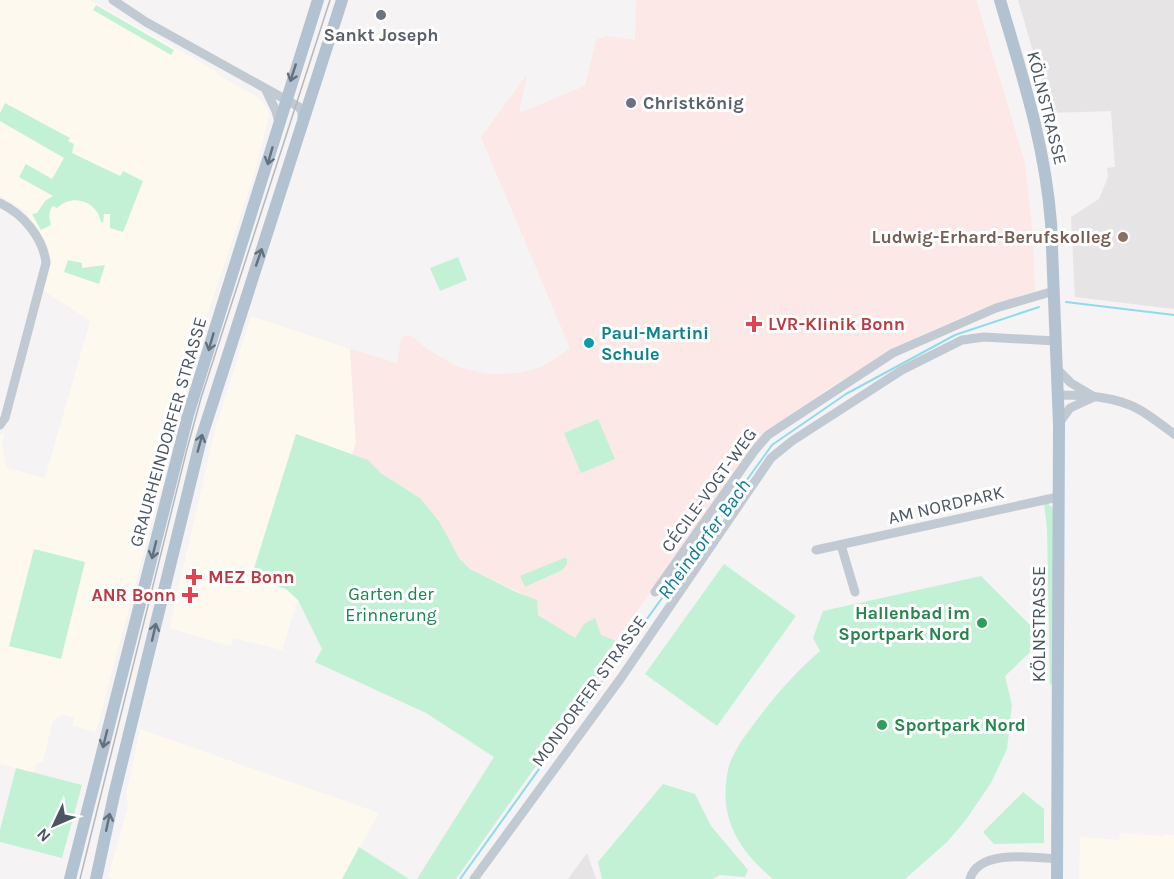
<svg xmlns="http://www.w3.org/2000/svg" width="1174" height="879" viewBox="0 0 1174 879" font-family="Karla,sans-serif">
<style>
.commercial{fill:#fdf9ef}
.education{fill:#e6e4e5}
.medical{fill:#fce8e6}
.green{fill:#c3f1d5}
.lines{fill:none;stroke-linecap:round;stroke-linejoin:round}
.stream{stroke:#90daee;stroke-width:2}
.minor{stroke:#c1cad2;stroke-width:9}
.major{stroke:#b3c2d1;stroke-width:12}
.tram{stroke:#b5b8bd;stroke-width:1.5}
.oneway{stroke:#64717d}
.worship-dot{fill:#6b7280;stroke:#fff;stroke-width:2}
.education-dot{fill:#8d6e63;stroke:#fff;stroke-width:2}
.health-dot{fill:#e0444e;stroke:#fff;stroke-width:2}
.culture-dot{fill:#0f9aa8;stroke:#fff;stroke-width:2}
.leisure-dot{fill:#2e9e5b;stroke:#fff;stroke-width:2}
.labels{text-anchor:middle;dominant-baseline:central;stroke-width:6;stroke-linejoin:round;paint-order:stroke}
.worship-label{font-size:18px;font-weight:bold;fill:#5b616d;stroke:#fff}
.street-label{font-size:18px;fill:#4a5661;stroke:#fff}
.education-label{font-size:18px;font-weight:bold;fill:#785e54;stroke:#fff;text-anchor:end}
.health-label{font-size:18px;font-weight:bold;fill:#be3a42;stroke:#fff;text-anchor:start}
.culture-label{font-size:18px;font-weight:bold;fill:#0d838f;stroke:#fff;text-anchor:start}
.park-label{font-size:18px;fill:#17864f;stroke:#fff}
.leisure-label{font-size:18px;font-weight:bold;fill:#27864d;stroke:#fff;text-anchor:end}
.water-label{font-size:20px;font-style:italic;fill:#0c7c9b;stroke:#fff}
</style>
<rect width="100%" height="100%" fill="#f5f3f3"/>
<path class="commercial" d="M0 0H90L216 71 217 74 259 98 268 109 269 117 254 175 206 319 96 732 72 726 74 718 63 715 53 721 43 761 36 764 34 773 0 764V435L5 433 2 446 7 468 45 478 90 321 44 291 52 260 45 240 25 211 0 196Z
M251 316 350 349 356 443 352 455 296 434 251 578 286 589 298 600 282 650 233 638 231 646 169 628 215 430Z
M140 729 379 813 342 879H113L108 877 128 807 126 795Z
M1120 833 1164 836V834L1174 835V879H1079L1080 837 1119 840Z"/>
<path class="education" d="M1018 0H1174V309L1075 297 1071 217 1099 199 1108 177 1107 168 1115 167 1111 111 1051 113Z
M587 853 596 879H568Z"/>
<path class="medical" d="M636 0H976L1025 163 1032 227 1035 291 974 312 919 336 834 385 769 432 747 455 603 659 538 614 536 600 470 569 459 558 439 521 420 498 382 474 368 460 352 455 356 443 350 349 397 363 401 340 404 336H411L427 349 458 367 488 374H504L518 373 541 367 561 355 570 348 481 137 527 75 519 113 585 86 596 40 608 36 635 40Z"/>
<path class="green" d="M96 5 174 50 171 55 93 10Z
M5 103 70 138 68 141 74 144 72 153 120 176 123 171 143 181 123 232 110 228V214H104L103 223 101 222C97 201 73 193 57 208L53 206C48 211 49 218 51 225L41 230 32 214 37 213 45 201 53 196 19 177 26 164 52 179 64 158 0 121V113Z
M458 257 467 280 440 291 430 268Z
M68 260 82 263V268L105 265 99 284 64 272Z
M598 419 615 459 581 473 564 433Z
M296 434 368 460 382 474 420 498 439 521 459 558 470 569 516 592 537 600 538 615 575 638 584 624 595 618 601 635 616 641 603 659 608 664 456 879H417L494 757 426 713 315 662 322 649 298 600 286 589 251 578Z
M1047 503 1053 508V683L1050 685 1047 527 1044 504Z
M34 549 85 562 61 659 9 646Z
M564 558H567V564L562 570 525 587 520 576Z
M724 564 796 616 717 726 645 674Z
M981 576 1044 639 1005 676 1012 705 1007 749 991 783 965 821 947 842 905 879H773C743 854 722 825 726 784 727 775 728 766 732 758 739 743 750 729 760 716 778 692 798 670 820 651L813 638 823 611Z
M16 768 82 785 62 858 0 842V830Z
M663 784 695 794 711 826 748 870 745 877 720 875 712 879H602L598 862Z
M1023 792 1044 809V843L994 844 983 832Z
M359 847 409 879H342Z"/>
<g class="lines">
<path class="stream" d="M1066 302 1174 315
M460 879 772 445 846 394 955 335 1039 307"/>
<path class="minor" d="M113 0 146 22 299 107 302 112V120
M265 88 276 111 279 122
M0 203C23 214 43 237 46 263L5 418 0 425
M1057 369 1071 383 1093 396
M1057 395C1084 395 1116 396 1140 410 1152 417 1163 426 1174 434
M1059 423 1070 408 1092 398
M841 545 855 592
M816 550 1058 497
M655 592 755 450 768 435 893 353 996 308 1054 291
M474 879 621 678 771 458 792 441 902 370 962 340 984 337 1056 341
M970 879C978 849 1033 857 1057 859"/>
<path class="major" d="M1000 0C1022 75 1045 144 1051 223L1059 425 1057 879
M70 879 188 415 318 0
M96 879 114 795 201 439 342 0"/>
<path class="tram" d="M80 879 187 449 201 398 330 0"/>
</g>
<defs><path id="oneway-shaft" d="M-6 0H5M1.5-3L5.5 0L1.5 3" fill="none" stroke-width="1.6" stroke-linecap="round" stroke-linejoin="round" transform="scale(1.5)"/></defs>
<g class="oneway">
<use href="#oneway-shaft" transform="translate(293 73) rotate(108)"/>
<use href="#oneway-shaft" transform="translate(270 156) rotate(106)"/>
<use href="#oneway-shaft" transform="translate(259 257) rotate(-71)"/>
<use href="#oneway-shaft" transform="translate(211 342) rotate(106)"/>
<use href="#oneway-shaft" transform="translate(200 443) rotate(-75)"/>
<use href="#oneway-shaft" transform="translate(154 550) rotate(104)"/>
<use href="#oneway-shaft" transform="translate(154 632) rotate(-77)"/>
<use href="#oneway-shaft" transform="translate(105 739) rotate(104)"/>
<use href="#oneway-shaft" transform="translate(108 822) rotate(-78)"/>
</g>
<g class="worship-dot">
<circle cx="381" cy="15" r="6"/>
<circle cx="631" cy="103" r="6"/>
</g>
<circle class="education-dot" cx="1123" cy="237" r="6"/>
<g class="health-dot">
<path d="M751 315h6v6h6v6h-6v6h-6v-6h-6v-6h6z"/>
<path d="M191 568h6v6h6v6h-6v6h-6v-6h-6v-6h6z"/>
<path d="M187 586h6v6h6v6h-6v6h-6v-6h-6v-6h6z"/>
</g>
<circle class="culture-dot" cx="589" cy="343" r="6"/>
<g class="leisure-dot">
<circle cx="982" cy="623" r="6"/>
<circle cx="882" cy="725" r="6"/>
</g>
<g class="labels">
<g class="worship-label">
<text x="381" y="35">Sankt Joseph</text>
<text x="643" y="103" text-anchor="start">Christkönig</text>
</g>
<g class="street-label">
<text transform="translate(1047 108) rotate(76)">KÖLNSTRASSE</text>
<text transform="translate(168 432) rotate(-74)">GRAURHEINDORFER STRASSE</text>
<text transform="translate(709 490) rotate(-54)">CÉCILE-VOGT-WEG</text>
<text transform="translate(946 505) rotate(-13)">AM NORDPARK</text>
<text transform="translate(1039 624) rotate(-90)">KÖLNSTRASSE</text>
<text transform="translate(589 691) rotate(-54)">MONDORFER STRASSE</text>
</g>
<g class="education-label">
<text x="1111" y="237">Ludwig-Erhard-Berufskolleg</text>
</g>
<g class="health-label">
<text x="768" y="324">LVR-Klinik Bonn</text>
<text x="208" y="577">MEZ Bonn</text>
<text x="176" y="595" text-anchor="end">ANR Bonn</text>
</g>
<g class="culture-label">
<text x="601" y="333">Paul-Martini<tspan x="601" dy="21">Schule</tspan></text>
</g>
<g class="park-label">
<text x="391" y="594">Garten der<tspan x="391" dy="21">Erinnerung</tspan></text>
</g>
<g class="leisure-label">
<text x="970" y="613">Hallenbad im<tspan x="970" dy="21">Sportpark Nord</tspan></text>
<text x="894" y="725" text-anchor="start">Sportpark Nord</text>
</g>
<g class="water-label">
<text transform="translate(704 539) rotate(-54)">Rheindorfer Bach</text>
</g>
</g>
<g transform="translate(54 825) rotate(226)" stroke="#ffffff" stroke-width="4.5" paint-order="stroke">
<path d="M0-4.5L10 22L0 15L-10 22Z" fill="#4a5661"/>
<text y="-9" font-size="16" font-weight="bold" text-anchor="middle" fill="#4a5661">N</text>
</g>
</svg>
